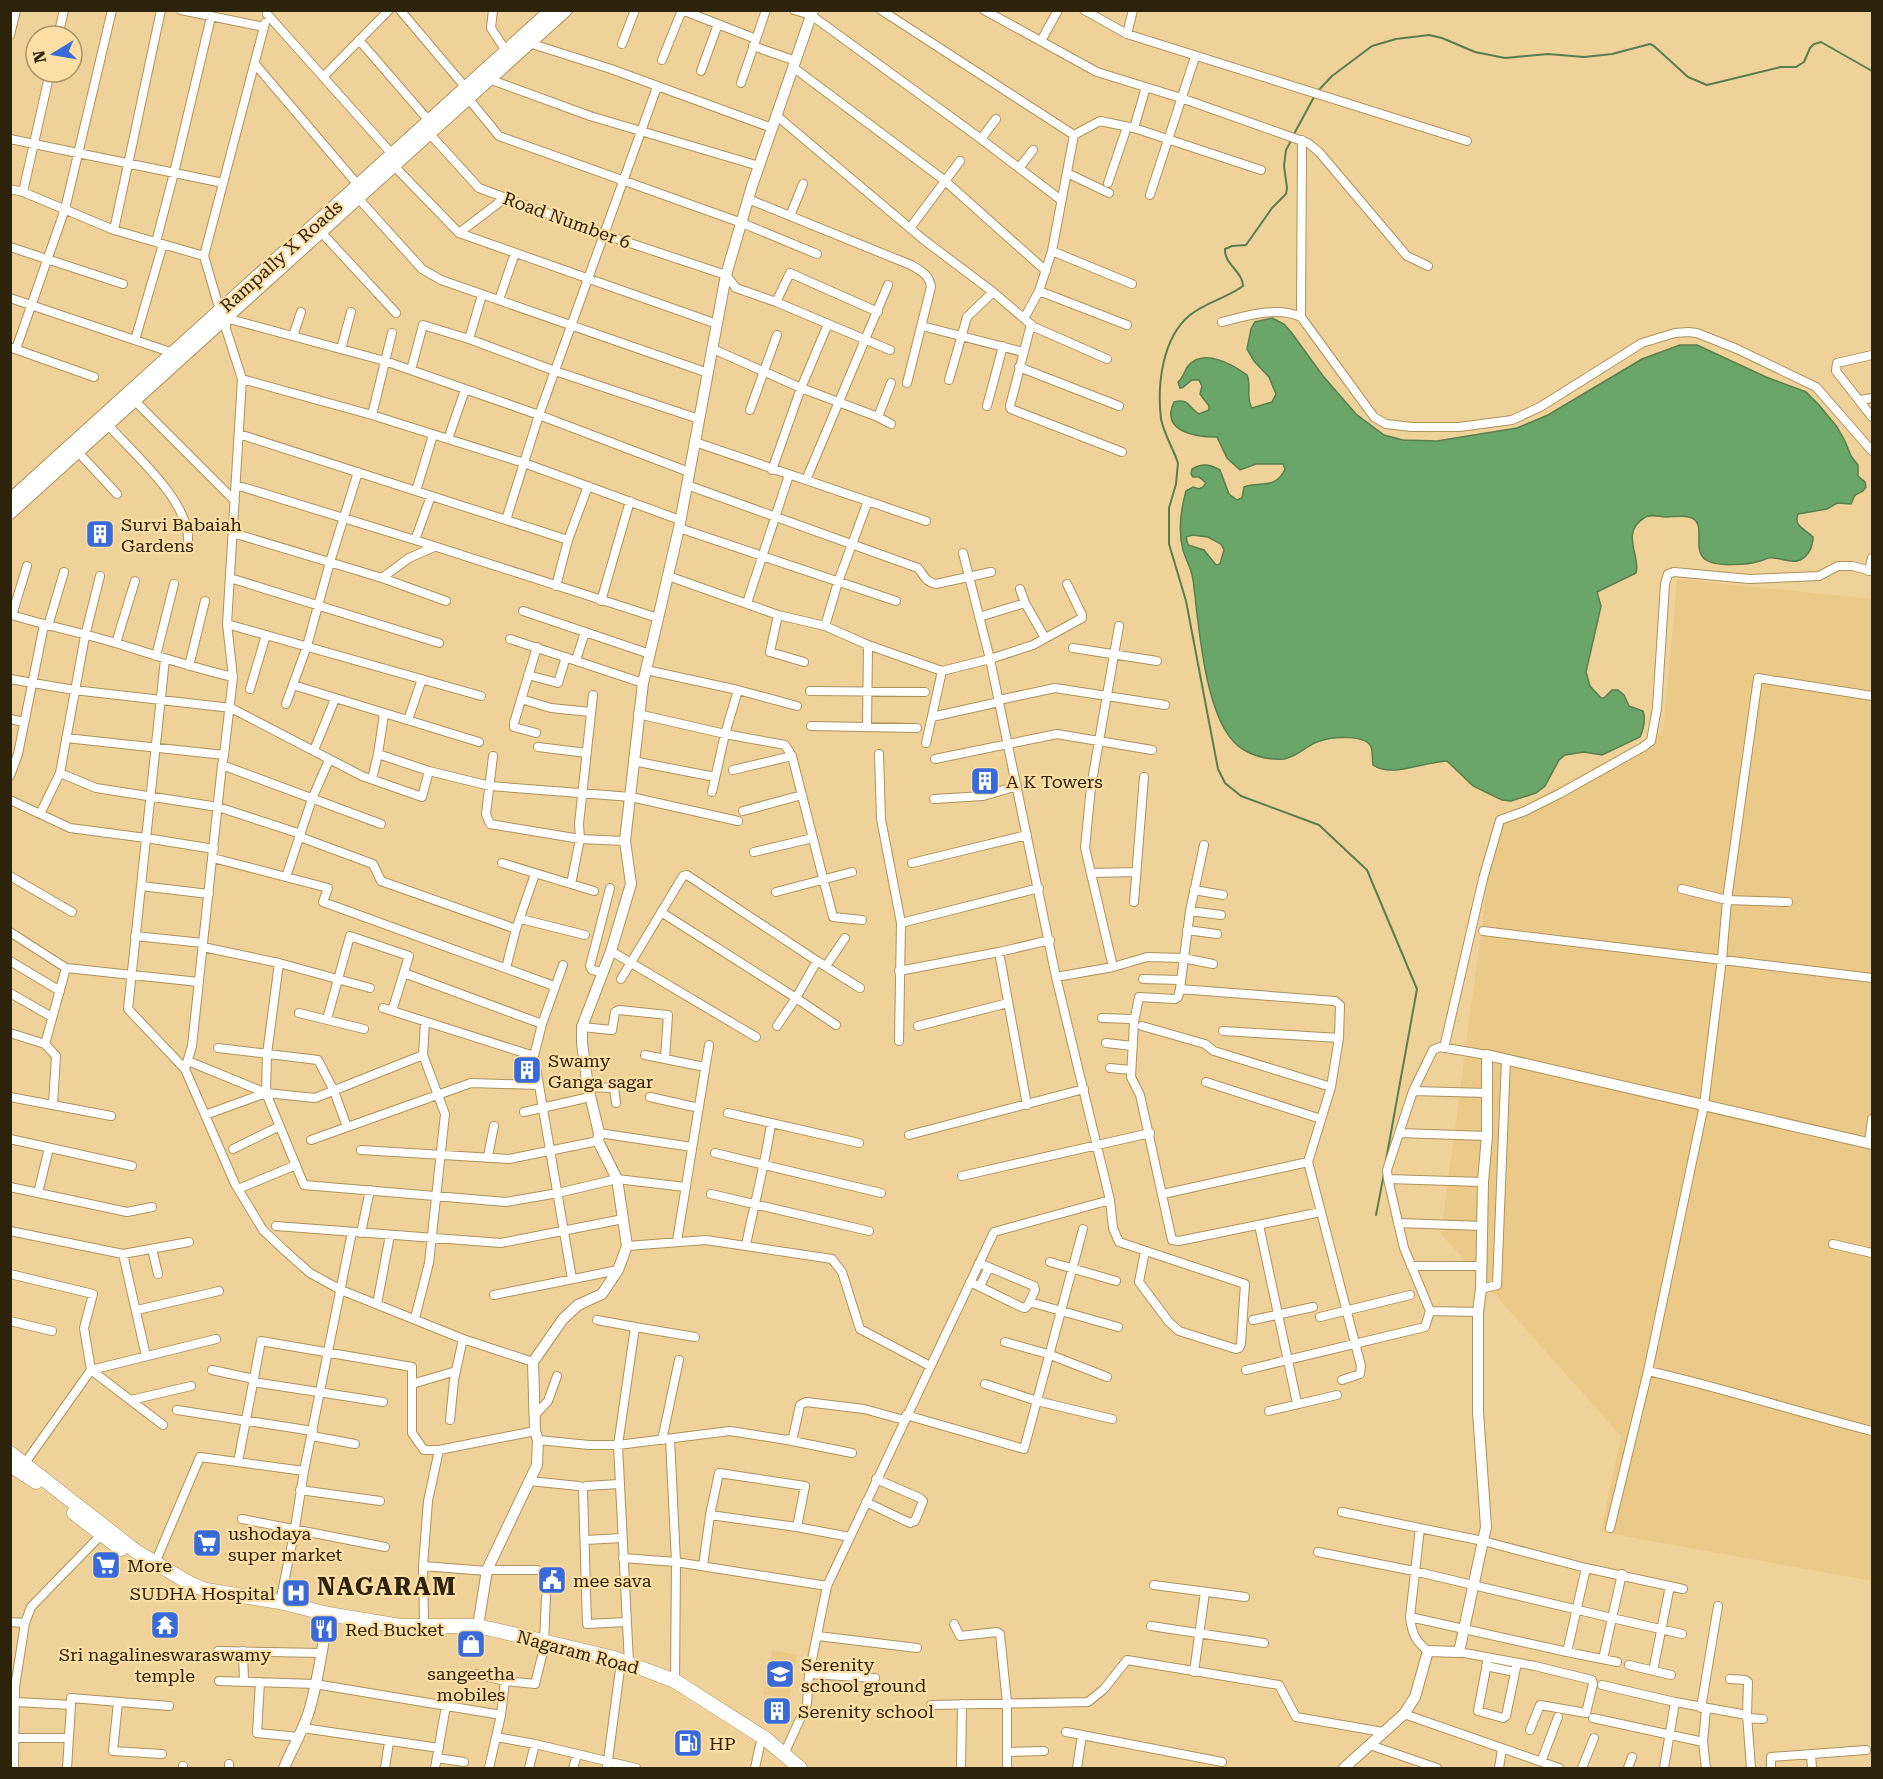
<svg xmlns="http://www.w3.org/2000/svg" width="1883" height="1779" viewBox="0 0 1883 1779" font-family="'Roboto Serif',serif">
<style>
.built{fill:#ebca89}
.water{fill:#6ba669;stroke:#587e4c;stroke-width:1.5;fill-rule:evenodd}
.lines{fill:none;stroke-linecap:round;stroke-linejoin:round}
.stream{stroke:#587e4c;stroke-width:2}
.minor-casing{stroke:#ae925b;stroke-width:10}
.tertiary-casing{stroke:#ae925b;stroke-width:12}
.secondary-casing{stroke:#ae925b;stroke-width:14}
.primary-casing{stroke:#ae925b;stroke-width:15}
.minor{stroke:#fff;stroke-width:8}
.tertiary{stroke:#fff;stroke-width:10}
.secondary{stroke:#fff;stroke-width:12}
.primary{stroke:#fff;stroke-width:14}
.labels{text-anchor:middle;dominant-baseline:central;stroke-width:4.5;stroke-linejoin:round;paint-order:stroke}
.street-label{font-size:18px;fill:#2d220a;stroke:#fddfa6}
.poi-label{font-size:18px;fill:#2d220a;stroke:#fddfa6;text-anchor:start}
.district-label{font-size:24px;font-weight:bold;letter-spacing:1.5px;fill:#2d220a;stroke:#fddfa6}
</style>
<rect width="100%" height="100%" fill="#efd299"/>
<path class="built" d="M1677 579 1872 599V1581L1601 1532 1621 1436 1441 1234 1496 820 1663 731Z
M772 1650 797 1655 789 1699 763 1694Z"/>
<path class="water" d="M1272 318 1284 324 1291 332 1323 376 1356 414 1384 435 1403 440 1437 441 1517 428 1548 415 1642 359 1680 345H1697L1766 377 1806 392 1819 405 1837 427 1845 441 1851 456 1858 465V476L1865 482 1866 487 1863 491 1855 495 1851 504 1837 503 1827 509 1798 514C1793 526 1805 529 1813 537 1813 546 1809 556 1800 560 1792 564 1782 558 1773 558 1768 557 1765 560 1760 561 1748 565 1716 567 1706 560 1690 549 1709 522 1689 517 1682 515 1674 517 1666 517 1659 517 1650 513 1644 518 1620 533 1641 556 1636 573L1597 592 1601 606 1586 672 1590 686 1601 698H1604L1612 690H1618L1624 695 1629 706 1643 711C1646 720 1644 728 1640 737L1602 755 1584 752 1565 755 1559 760 1545 786 1536 793 1511 801 1502 800 1473 786 1447 761C1424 762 1391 778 1373 765 1372 759 1373 752 1371 747 1366 734 1331 737 1320 741 1307 744 1300 756 1284 759 1270 760 1256 757 1244 750 1204 728 1199 622 1193 580 1192 570 1186 560 1183 550 1178 531 1181 509 1186 491L1193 487 1199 489 1203 487 1206 483 1199 477H1193L1191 474 1192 469C1202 463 1210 464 1220 470L1229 494 1237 500 1242 498 1244 487C1260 481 1276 490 1285 469L1283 464H1256L1240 470 1227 458 1217 437C1196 437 1160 432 1174 402 1189 398 1188 407 1199 414L1209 410V406L1200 394 1202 386 1199 380H1192L1182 388H1180L1178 382C1184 377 1184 371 1188 366 1204 348 1232 364 1247 375 1252 386 1245 397 1252 408L1272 402 1276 394 1269 377 1254 361 1247 349 1251 329 1255 322ZM1192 535 1208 537 1221 544 1224 550 1220 564 1216 565 1204 550 1188 545 1186 537Z"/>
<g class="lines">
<path class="stream" d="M1317 92 1332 76 1372 46 1396 39 1429 35 1442 38 1475 52 1505 58 1548 54 1584 57 1612 54 1650 44 1654 46 1688 77 1707 85 1781 67H1796L1804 62 1810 48 1814 44 1821 42 1872 71
M1294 134 1314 97
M1292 139 1286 150 1284 166 1287 188 1286 194 1272 208 1246 245 1232 246 1225 249C1224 264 1243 272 1243 286 1227 298 1206 302 1190 315 1162 338 1157 385 1161 419 1164 434 1173 448 1178 463L1176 484 1169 508V544L1186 601 1218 769 1225 783 1241 796 1319 825 1367 870 1417 989 1386 1160
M1376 1215 1384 1174"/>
<g class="minor-casing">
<path id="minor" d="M181 10 264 27 265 23
M400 10 466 88
M493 10 491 28 506 51
M682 10 756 39
M794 10 811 15 977 136 1061 200
M881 10 1074 135
M984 10 1097 72 1181 98 1308 143 1319 152 1407 256 1428 266
M1084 10 1127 34 1467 141
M267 14 392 154
M1127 34 1133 10
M10 35 16 10
M58 36 64 10
M359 40 429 121
M1041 41 1058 10
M529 43 611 69 772 128
M622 44 635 10
M753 46 796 61
M662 60 682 10
M255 64 358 185
M794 68 944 180 1046 271
M701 71 718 24
M324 76 389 10
M489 79 590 116 759 166
M741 83 766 10
M468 98 499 136 742 223 817 254
M777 116 924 240 993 292 1034 327 1107 359
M1134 128 1261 170
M429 133 479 188 603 234 726 275 736 288 776 302 890 350
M1074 135 1100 121 1134 128 1146 87
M10 139 223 183
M981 139 996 119
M394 166 459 233 717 324
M1019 168 1033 150
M1067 173 1109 193
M1108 183 1127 127
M10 189 23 192 114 230 204 256
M23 192 50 72
M1150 195 1195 57
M358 198 422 269 441 280 708 373
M748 199 911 265C921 271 929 274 931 287L907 383
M790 216 803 184
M910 228 960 161
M114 230 161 10
M321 232 396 313
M459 233 505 198
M156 242 174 173 211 17
M10 247 123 284
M1052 251 1132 284
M1039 291 1127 325
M10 298 173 353
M499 300 515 253
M776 302 790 273 878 312
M220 311 204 256 264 27
M1025 317 1039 291 1052 251 1074 135
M1301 317 1302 140
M1222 322C1246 316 1276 306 1301 317L1374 417 1386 424 1412 427H1459L1512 420 1540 407 1642 343 1675 333 1688 332 1697 333 1737 349 1816 387 1872 451
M1031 324 1010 406 1011 409 1122 452
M922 326 1023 352
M293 336 301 312
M469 339 482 295
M135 340 163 244
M12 348 94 377
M16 349 65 209 112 10
M341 349 351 312
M713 349 801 388 878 417 891 424
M1872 355 1837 363 1836 371 1872 417
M1019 367 1119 406
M411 370 423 325 469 339 555 371 699 419
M242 379 372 415 524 463 680 520
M949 380 967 317 993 292
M1860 400 1872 398
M135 401 235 501
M987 406 1003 346
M750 410 777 335
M372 415 392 333
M878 417 891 383
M108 425C134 454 192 503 188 544
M239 434 568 540
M448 439 465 390
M695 442 926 521
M78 452 117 494
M772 470 801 388 828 324
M806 480 888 285
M236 485 415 540 658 618
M687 485 918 568C924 575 925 582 936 584L991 572
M416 491 433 435
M506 520 539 415 657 87
M679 528 896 601
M233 533 382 578 446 601
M415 540 431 496
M963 553 990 659 1056 977 1110 1200 1113 1228 1119 1242 1245 1284 1241 1344 1239 1348 1236 1349 1179 1331 1169 1322 1139 1282 1145 1251
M27 566 12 615C47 626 83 633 119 644 157 656 194 668 233 677
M1869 571 1872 558
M668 576 778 615 825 626 868 645 942 671 990 659 1033 645 1082 618V615L1067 584
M230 578 439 643
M382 578 409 558 434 547
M556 586 568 540 588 486
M1020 589 1025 603
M601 601 630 501
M747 603 789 475
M523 611 650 654
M778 615 770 652 804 662
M979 617 1025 603 1045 638
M227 624 481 696
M48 626 64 572
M825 626 838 582 868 501
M510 639 643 683
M116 643 135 581
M1073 648 1157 661
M156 656 174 584
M165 659 128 1009 185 1069 235 1184 263 1230 283 1249 310 1273 341 1290 463 1339 533 1362
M576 660 585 632
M189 666 205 601
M646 670 738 690 797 706
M528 675 558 683 566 657
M10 679 74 690 231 708 362 776 422 797 429 771
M293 685 479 742
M250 689 266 635
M810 691 925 692
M521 699 551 708 591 712
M999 700 1055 688 1165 705
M286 704 307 646 330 562 358 472
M384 714 378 754 429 771 490 786 631 797 738 821
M638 714 725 734 785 745 792 756 833 917 862 920
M932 717 999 702
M10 719 24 722
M408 720 422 679
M811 726 917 728
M867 727 868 645
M536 733 514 727V723L537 647
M66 738 224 755 222 765 381 824
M926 743 942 671
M538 747 587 753
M314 750 335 699
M879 754 881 819 901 923 899 1041
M224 755 233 677 227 624 242 379 226 329V320H233L385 361 539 415 689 472
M493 756 486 814 490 824 580 839 625 841
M935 759 1057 734 1152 750
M633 761 715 777
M733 770 792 756
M60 773 96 788 218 807 301 834
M10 776 18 754 44 625
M372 779 378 754
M712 792 725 734 738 690
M934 799 983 796 1017 786
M10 800 70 828 146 838 214 849
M743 811 802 795
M40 814 60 773 85 636 100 576
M300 837 373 864 381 881 516 929
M1204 845 1190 911 1180 989 1335 1001 1340 1005 1339 1038 1331 1087 1308 1162 1361 1366 1360 1374 1342 1380
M754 852 813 838
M213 858 328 888 323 902 554 986
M502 863 594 891
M912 863 1027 835
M1091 873 1136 872
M10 876 72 912
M286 877 312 799 329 760
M571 884 580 839 579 824 593 695
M141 886 209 894
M1682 889 1727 900 1788 902
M1194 890 1223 895
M776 892 852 872
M1134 902 1144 777
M1190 911 1221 915
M521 919 585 935
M901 923 1039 888
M1187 930 1217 934
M1483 931 1872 978
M10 932 66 968
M135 936 203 943
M203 947 279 963 370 988
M611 951 756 1037
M999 952 1027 1105
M10 961 60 991
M817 961 860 988
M279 963 267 1054 266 1093 304 1185 506 1202 558 1193 617 1179 685 1187
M563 965 542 1024 534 1056 572 1279
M826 966 845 938
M1113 967 1085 848 1091 787 1119 626
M506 968 516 929 535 874
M899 971 999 952 1050 940
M602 972 592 970 590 966 610 888
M404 973 542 1024
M1056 977 1113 967 1147 957 1183 958 1213 964
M621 979 683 876 687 875 817 961 796 998 661 912
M1143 979 1181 980
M10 993 52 1017
M383 1008 534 1056
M299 1013 364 1029
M1102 1018 1131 1019 1134 1022 1131 1077 1140 1095 1172 1240 1179 1241 1321 1212
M327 1019 350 936 409 956 392 1011
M1134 1022 1139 997 1175 999 1178 997 1180 989
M777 1026 796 998 836 1025
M918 1026 1008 1003
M1142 1026 1205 1044 1214 1051 1331 1087
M582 1027 612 1030 615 1012 619 1010 668 1015 665 1059
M1223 1031 1339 1038
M10 1033 45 1044 56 1056 53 1104
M1106 1043 1133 1046
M45 1044 66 968 199 982
M218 1048 318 1060 334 1091 347 1127
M1444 1048 1483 879 1500 820 1525 811 1559 794 1643 747 1651 741 1657 708 1665 584 1668 574 1674 572 1749 579 1819 576 1838 566H1852L1872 571
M645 1055 705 1067
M188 1061 266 1093
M1110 1068 1131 1070
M185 1069 192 1046 222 765
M1206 1082 1321 1119
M588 1087 614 1088 616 1103
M1413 1091 1488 1093
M10 1097 111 1116
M650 1097 699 1108
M524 1112 590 1097
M728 1113 859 1143
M205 1115 266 1093 315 1098 423 1055
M599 1133 692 1147
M1399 1133 1487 1136
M909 1135 1084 1089
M10 1139 132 1166
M311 1140 471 1083 539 1085
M1869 1143 1872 1119
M233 1149 280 1126
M361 1150 509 1159 598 1141
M715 1153 881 1193
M488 1156 494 1126
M962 1176 1150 1133
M1388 1179 1483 1182
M10 1187 127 1212 152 1207
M238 1189 296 1165
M38 1193 49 1148
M711 1194 869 1231
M1163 1194 1308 1162
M1398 1223 1482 1226
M1259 1225 1297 1403
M276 1226 501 1243 623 1219
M10 1231 123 1254 189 1242
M361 1233 370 1190
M677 1241 709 1045
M1833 1244 1872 1253
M746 1245C754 1205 765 1165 771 1124
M627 1246 706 1240 832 1259 842 1272 860 1329 930 1366
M152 1249 158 1274
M123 1254 146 1356
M1050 1262 1116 1281
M1411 1266H1481
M10 1274 93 1294 84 1328 91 1370 163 1425
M970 1282 1021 1307 1025 1308 1028 1305 1035 1290 1034 1286 979 1263
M980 1286 989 1267
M1481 1289 1497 1285 1506 1059
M494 1295 618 1270
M1033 1303 1118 1327
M377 1304 390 1235
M137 1310 219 1291
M1430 1311 1404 1248 1388 1179 1387 1170 1413 1091 1433 1050 1440 1047 1487 1055
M1320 1317 1410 1295
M415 1318 429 1263 445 1114 423 1055 425 1022
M597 1320 635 1327 618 1445 629 1663
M1253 1320 1313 1307
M10 1321 52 1331
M635 1327 695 1337
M1005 1342 1048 1354 1107 1377
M212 1370 254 1379
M1246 1370 1425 1327 1430 1311 1478 1312
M1648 1371C1724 1388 1797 1412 1872 1431
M253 1382 383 1402
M412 1384 456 1371
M985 1384 1037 1401 1112 1419
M131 1400 191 1386
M177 1410 313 1431
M1269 1411 1337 1395
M535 1415 548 1401 557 1376
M906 1415 1024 1449 1083 1229
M450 1420 454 1380 463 1339
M312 1436 355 1444
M670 1439 676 1562 675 1681
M538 1440 589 1445H618L730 1431 787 1440 793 1437 800 1405 806 1402 864 1409 904 1420
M662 1440 679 1360
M787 1440 852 1453
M238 1462 261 1341 412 1367V1433L424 1450H439
M25 1463 91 1370 216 1339
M529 1481 579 1486
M586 1486 619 1484
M300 1490 380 1501
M583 1491 587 1624 626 1622
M866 1502 910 1523 915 1521 923 1501 920 1498 876 1479
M1342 1512 1483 1541 1586 1568 1683 1589
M710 1515 797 1527 850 1537
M242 1519 385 1547
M1420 1528 1410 1617C1412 1633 1415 1641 1428 1651
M1610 1528 1648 1371 1704 1105 1722 959 1727 900 1758 678 1872 696
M585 1540 622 1538
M1318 1552 1414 1571 1612 1618 1622 1574
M623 1558 676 1562 827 1586
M155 1563 200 1457 304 1471
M423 1566 487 1571
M703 1566 710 1515 719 1473 805 1486 797 1527
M487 1570H537
M1154 1585 1245 1597
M280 1602 294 1534 304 1471 352 1232
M1410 1617 1567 1652 1586 1568
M10 1622 25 1623
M954 1624 960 1636 997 1632 1000 1634 1007 1703V1768
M424 1625 423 1566 428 1501 439 1450 535 1431
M1151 1626 1264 1643
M818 1636 917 1648
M544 1642 546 1597
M218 1651 321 1653
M243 1651 244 1682
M1459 1652 1535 1666 1592 1680 1593 1684 1586 1713 1540 1705 1530 1730
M1567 1652 1617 1662
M1488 1658 1478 1711 1503 1718 1506 1716 1517 1663
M1603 1659 1612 1618 1682 1634
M1629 1665 1671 1675
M1486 1666 1515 1672
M1653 1671 1670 1586
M1194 1672 1205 1592
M476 1674 505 1681 535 1684 544 1648
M809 1674 875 1678
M1730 1679 1745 1680 1748 1682 1747 1715
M219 1681 315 1684 501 1715
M260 1682 257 1733 299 1737
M1602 1685 1675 1702
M16 1702 71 1705 67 1768
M118 1702 113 1751 162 1754
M71 1705V1698L169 1706
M931 1705 1088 1702 1104 1689 1127 1660 1279 1685 1296 1717 1383 1732
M1701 1708 1718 1606
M1706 1709 1703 1742 1706 1768
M1404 1714 1559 1768
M1593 1718 1703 1742
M1747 1718 1763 1719
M303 1728 439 1748
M1066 1732 1082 1735
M496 1737 535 1744 636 1768
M15 1738H69
M1370 1745 1437 1768
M1007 1752 1044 1751
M784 1754 807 1704 809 1674 827 1586 994 1232 1110 1200
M1811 1755 1812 1768
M437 1758 464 1762
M1541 1762 1558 1717
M14 1768 15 1687 25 1623 31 1607 101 1535
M183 1768V1766
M229 1768V1764
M385 1768 389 1742
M435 1768 446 1706
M489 1768 501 1715 505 1681
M529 1768 535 1744
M573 1768 577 1755
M607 1768 620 1669
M755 1768 760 1745
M961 1768 962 1704
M1077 1768 1082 1735 1222 1762
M1499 1768 1502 1749
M1582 1768 1594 1738
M1628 1768 1632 1757
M1664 1768 1675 1702 1747 1715 1751 1768
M1771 1768V1757L1866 1750"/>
</g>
<g class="tertiary-casing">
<path id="tertiary" d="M478 1626 487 1570 537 1465 538 1440 535 1431 533 1362 563 1319 578 1305 602 1294 618 1270 627 1246 617 1179 598 1141 599 1133 588 1087 582 1043V1027L611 951 631 884 625 841 643 683 679 528 726 275 752 186 813 10
M284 1768C292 1748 304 1730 310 1708 318 1680 322 1650 327 1621
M1344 1768 1404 1714 1415 1697 1428 1651 1459 1652 1483 1541 1486 1527 1478 1412V1312L1481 1289 1483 1182 1487 1136V1055L1872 1144"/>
</g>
<g class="secondary-casing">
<path id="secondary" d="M10 500 551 10
M10 513 566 10"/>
</g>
<g class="primary-casing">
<path id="primary" d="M10 1453 137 1552 191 1584 206 1590 280 1602 328 1614 400 1626H478L614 1658 675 1681 766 1739 800 1768
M10 1465 36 1482
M74 1513 121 1549"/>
</g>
<use href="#minor" class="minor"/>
<use href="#tertiary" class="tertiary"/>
<use href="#secondary" class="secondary"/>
<use href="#primary" class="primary"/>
</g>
<defs>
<g id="building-square" transform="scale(1.5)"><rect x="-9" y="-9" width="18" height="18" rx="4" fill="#396ada" stroke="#fddfa6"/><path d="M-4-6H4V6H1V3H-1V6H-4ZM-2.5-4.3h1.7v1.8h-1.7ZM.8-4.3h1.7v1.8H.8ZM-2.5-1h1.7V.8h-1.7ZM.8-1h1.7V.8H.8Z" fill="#fff"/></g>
<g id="supermarket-square" transform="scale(1.5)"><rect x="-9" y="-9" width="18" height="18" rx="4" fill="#396ada" stroke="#fddfa6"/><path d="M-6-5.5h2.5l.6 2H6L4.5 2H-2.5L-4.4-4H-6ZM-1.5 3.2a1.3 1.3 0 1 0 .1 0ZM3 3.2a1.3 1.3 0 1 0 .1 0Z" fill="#fff"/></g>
<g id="civic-square" transform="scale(1.5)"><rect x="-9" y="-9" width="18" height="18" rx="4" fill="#396ada" stroke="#fddfa6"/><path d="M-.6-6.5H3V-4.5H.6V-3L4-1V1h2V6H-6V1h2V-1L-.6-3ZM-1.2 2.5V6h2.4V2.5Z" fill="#fff"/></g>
<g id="hospital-square" transform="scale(1.5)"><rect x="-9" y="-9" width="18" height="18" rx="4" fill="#396ada" stroke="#fddfa6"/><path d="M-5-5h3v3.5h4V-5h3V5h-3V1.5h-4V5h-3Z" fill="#fff"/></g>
<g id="temple-square" transform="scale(1.5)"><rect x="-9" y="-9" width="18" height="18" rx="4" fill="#396ada" stroke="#fddfa6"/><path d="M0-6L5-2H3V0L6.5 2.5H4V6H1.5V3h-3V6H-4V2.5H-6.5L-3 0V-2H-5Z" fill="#fff"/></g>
<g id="restaurant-square" transform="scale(1.5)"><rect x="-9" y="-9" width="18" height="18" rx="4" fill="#396ada" stroke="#fddfa6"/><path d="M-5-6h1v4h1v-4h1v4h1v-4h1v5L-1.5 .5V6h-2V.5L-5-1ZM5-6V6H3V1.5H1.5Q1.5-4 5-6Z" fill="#fff"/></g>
<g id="shop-square" transform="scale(1.5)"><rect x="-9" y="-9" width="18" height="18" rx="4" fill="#396ada" stroke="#fddfa6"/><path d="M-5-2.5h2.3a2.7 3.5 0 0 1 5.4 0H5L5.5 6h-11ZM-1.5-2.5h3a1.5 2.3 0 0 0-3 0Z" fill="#fff"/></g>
<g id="school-square" transform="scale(1.5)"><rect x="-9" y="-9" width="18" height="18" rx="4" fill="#396ada" stroke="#fddfa6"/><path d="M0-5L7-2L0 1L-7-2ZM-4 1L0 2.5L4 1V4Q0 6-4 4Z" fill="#fff"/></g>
<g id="fuel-square" transform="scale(1.5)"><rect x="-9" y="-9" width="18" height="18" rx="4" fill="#396ada" stroke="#fddfa6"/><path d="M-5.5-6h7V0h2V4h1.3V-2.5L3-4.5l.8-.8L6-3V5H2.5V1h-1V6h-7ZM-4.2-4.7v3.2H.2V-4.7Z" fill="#fff"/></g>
</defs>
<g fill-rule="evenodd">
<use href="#building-square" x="100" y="534"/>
<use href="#building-square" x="985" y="781"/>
<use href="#building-square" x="527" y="1070"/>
<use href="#supermarket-square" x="207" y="1543"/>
<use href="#supermarket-square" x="106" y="1565"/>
<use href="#civic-square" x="552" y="1580"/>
<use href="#hospital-square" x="296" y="1593"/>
<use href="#temple-square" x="165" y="1625"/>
<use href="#restaurant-square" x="324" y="1629"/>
<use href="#shop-square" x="471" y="1644"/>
<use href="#school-square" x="780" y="1674"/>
<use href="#building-square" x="777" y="1711"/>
<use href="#fuel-square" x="688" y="1743"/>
</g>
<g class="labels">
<g class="street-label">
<text transform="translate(567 220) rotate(20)">Road Number 6</text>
<text transform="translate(281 256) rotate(-42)">Rampally X Roads</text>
<text transform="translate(578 1652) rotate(15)">Nagaram Road</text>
</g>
<g class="poi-label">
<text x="121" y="524">Survi Babaiah<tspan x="121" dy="21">Gardens</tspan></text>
<text x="1006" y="781">A K Towers</text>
<text x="548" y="1060">Swamy<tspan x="548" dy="21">Ganga sagar</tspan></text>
<text x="228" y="1533">ushodaya<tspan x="228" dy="21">super market</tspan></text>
<text x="127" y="1565">More</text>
<text x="573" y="1580">mee sava</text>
<text x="275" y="1593" text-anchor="end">SUDHA Hospital</text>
<text x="345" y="1629">Red Bucket</text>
<text x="165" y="1654" text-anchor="middle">Sri nagalineswaraswamy<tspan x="165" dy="21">temple</tspan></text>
<text x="801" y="1664">Serenity<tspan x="801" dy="21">school ground</tspan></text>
<text x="471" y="1673" text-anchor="middle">sangeetha<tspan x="471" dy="21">mobiles</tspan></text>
<text x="798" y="1711">Serenity school</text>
<text x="709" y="1743">HP</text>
</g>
<g class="district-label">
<text x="387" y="1587">NAGARAM</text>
</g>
</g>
<rect width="1883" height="1779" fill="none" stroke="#2d220a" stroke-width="24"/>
<g transform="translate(54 54) rotate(259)"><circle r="28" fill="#fddfa6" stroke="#aa9368" stroke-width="1.5"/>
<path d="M0-4.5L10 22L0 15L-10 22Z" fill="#396ada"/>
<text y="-9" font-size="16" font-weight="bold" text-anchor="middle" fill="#2d220a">N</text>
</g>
</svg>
